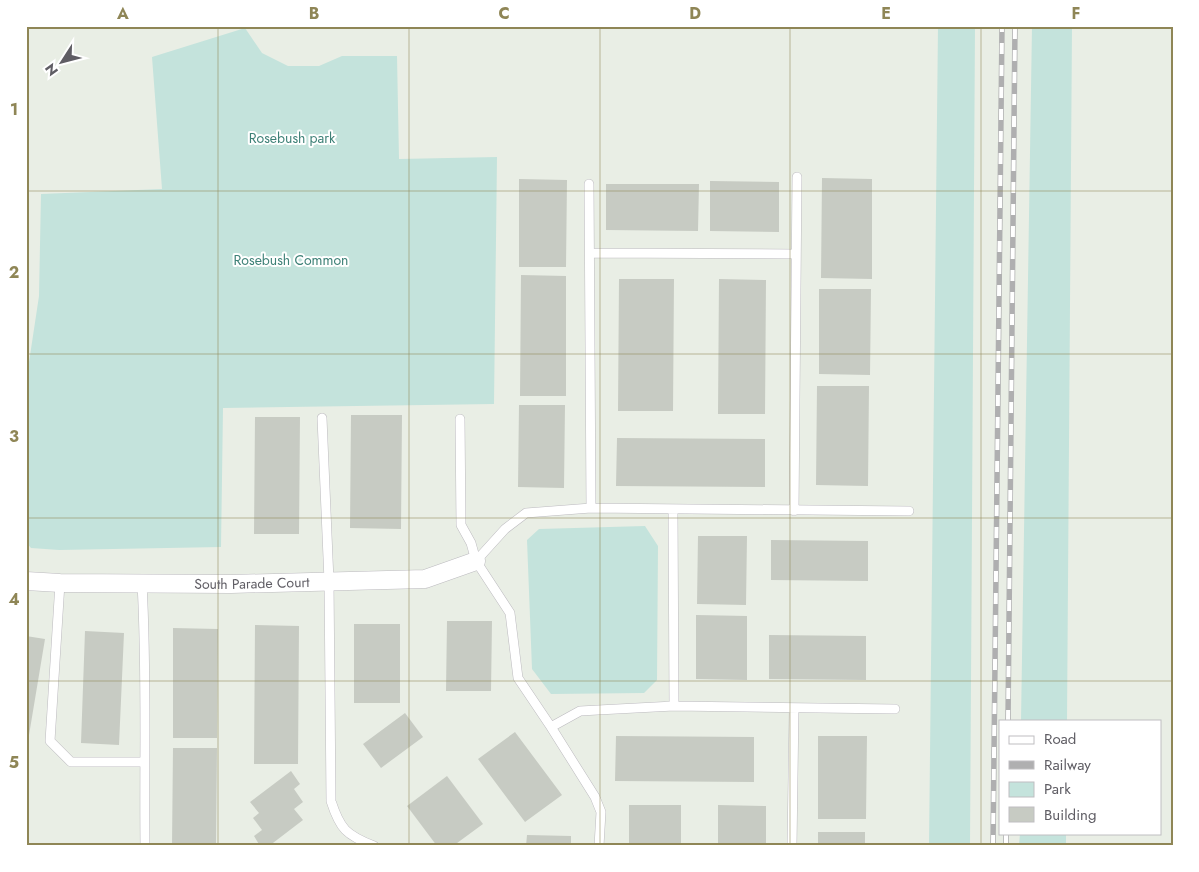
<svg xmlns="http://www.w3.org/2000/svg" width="1199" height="872" viewBox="0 0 1199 872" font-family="Jost,sans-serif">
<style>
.green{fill:#c4e3dc}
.building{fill:#c7cbc3}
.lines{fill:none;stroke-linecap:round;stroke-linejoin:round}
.lane-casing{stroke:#bcbabf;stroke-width:10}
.street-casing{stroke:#bcbabf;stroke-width:19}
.lane{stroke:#fff;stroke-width:9}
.street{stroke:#fff;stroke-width:18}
.rail-casing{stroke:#afafb0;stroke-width:5.5}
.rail{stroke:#fff;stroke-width:4;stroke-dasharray:11;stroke-linecap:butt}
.grid{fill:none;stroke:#8f8656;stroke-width:1;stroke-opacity:0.55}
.labels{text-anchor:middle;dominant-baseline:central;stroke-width:4;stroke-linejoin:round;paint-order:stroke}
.park-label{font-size:14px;fill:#3e8177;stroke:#fff}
.street-label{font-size:14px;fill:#5f5d64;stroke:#fff}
.neatline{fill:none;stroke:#8f8656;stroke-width:2}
.grid-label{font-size:16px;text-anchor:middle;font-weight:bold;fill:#8f8656}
</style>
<rect width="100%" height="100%" fill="#e9eee5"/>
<path class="green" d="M938 26H975L970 846H929Z
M1032 26H1072L1067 721H1021Z
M245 28 262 53 288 66H319L342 56H397L399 159 497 157 494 404 223 408 221 547 59 550 31 548 26 542V382L39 296 41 194 162 189 152 57Z
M645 526 658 546 657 680 644 693 551 694 532 669 527 540 539 529Z
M1020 833H1066V846H1019Z"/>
<path class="building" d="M822 178 872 179V279L821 278Z
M519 179 567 180 566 267H519Z
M710 181 779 182V232L710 231Z
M606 184H699L698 231 606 230Z
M521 275 566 276V396H520Z
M619 279H674L673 411H618Z
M719 279 766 280 765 414H718Z
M819 289H871L870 375 819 374Z
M817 386H869L868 486 816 485Z
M519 405H565L564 488 518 487Z
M351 415H402L401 529 350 528Z
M255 417H300L299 534H254Z
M617 438 765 439V487L616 486Z
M698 536H747L746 605 697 604Z
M771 540 868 541V581L771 580Z
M696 615 747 616V680L696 679Z
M447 621H492L491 691H446Z
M354 624H400V703H354Z
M255 625 299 626 298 764H254Z
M173 628 218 629 217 738H173Z
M85 631 124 633 119 745 81 743Z
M769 635 866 636V680L769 679Z
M26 636 45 639 27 747H26Z
M405 713 423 737 381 768 363 744Z
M515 732 562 795 525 822 478 759Z
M616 736 754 737V782L615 781Z
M818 736H867L866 819H818Z
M173 748H217L216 846H172Z
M291 771 300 784 294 789 303 802 294 809 303 820 269 846H260L254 836 262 830 253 818 259 813 250 802Z
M447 776 483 824 453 846H437L407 806Z
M629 805H681V846H629Z
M718 805 766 806V846H718Z
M818 832H865V846H818Z
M527 835 571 836V846H526Z"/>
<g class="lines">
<g class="lane-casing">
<path id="lane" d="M589 184 591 508
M590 253 796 254
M322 418 329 581 331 801C340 829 346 835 374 846
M460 419 461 525 471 543 476 561 510 613 518 678 551 727 595 797 601 812 599 846
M673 510 674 706
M794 511 797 177
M476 561 505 529 526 513 591 508 909 511
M60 583 50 741 71 762H144
M142 584C147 671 144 759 145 846
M551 727 580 711 598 710 674 706 895 709
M792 846 794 708"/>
</g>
<g class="street-casing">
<g id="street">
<path id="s1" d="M26 581 60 583 231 584 425 579 476 561"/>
</g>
</g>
<use href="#lane" class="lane"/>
<use href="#street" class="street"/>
<g class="rail-casing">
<path id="rail" d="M1008 721 1015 26
M993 846 1002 26
M1006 846V833"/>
</g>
<use href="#rail" class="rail"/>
</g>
<path class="grid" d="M218 26V846M409 26V846M600 26V846M790 26V846M981 26V846M26 191H1173M26 354H1173M26 518H1173M26 681H1173"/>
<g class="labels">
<g class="park-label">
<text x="292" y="138">Rosebush park</text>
<text x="291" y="260">Rosebush Common</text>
</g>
<g class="street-label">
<text stroke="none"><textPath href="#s1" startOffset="226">South Parade Court</textPath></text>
</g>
</g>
<rect width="1199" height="872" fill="none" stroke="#ffffff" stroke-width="55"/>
<rect x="999" y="720" width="162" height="115" fill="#ffffff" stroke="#bfbec1"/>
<rect x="1009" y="736" width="25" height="8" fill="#ffffff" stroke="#bfbec1"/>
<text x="1044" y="744" font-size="15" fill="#5f5d64">Road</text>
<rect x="1009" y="761" width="25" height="8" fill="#afafb0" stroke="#bfbec1"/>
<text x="1044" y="770" font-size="15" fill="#5f5d64">Railway</text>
<rect x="1009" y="782" width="25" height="15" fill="#c4e3dc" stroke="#bfbec1"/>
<text x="1044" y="794" font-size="15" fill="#5f5d64">Park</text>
<rect x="1009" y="807" width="25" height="15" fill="#c7cbc3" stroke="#bfbec1"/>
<text x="1044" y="820" font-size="15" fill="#5f5d64">Building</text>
<g transform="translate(62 62) rotate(234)" stroke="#ffffff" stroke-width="4" paint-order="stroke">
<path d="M0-4L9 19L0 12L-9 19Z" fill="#5f5d64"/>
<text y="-8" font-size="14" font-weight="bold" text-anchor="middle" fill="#5f5d64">N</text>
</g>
<rect x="28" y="28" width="1144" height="816" class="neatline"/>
<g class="grid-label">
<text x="123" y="19">A</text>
<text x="314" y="19">B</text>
<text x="504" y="19">C</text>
<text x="695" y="19">D</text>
<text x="886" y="19">E</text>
<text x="1076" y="19">F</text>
<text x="14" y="115">1</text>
<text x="14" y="278">2</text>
<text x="14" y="442">3</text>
<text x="14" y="605">4</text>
<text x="14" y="768">5</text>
</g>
</svg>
